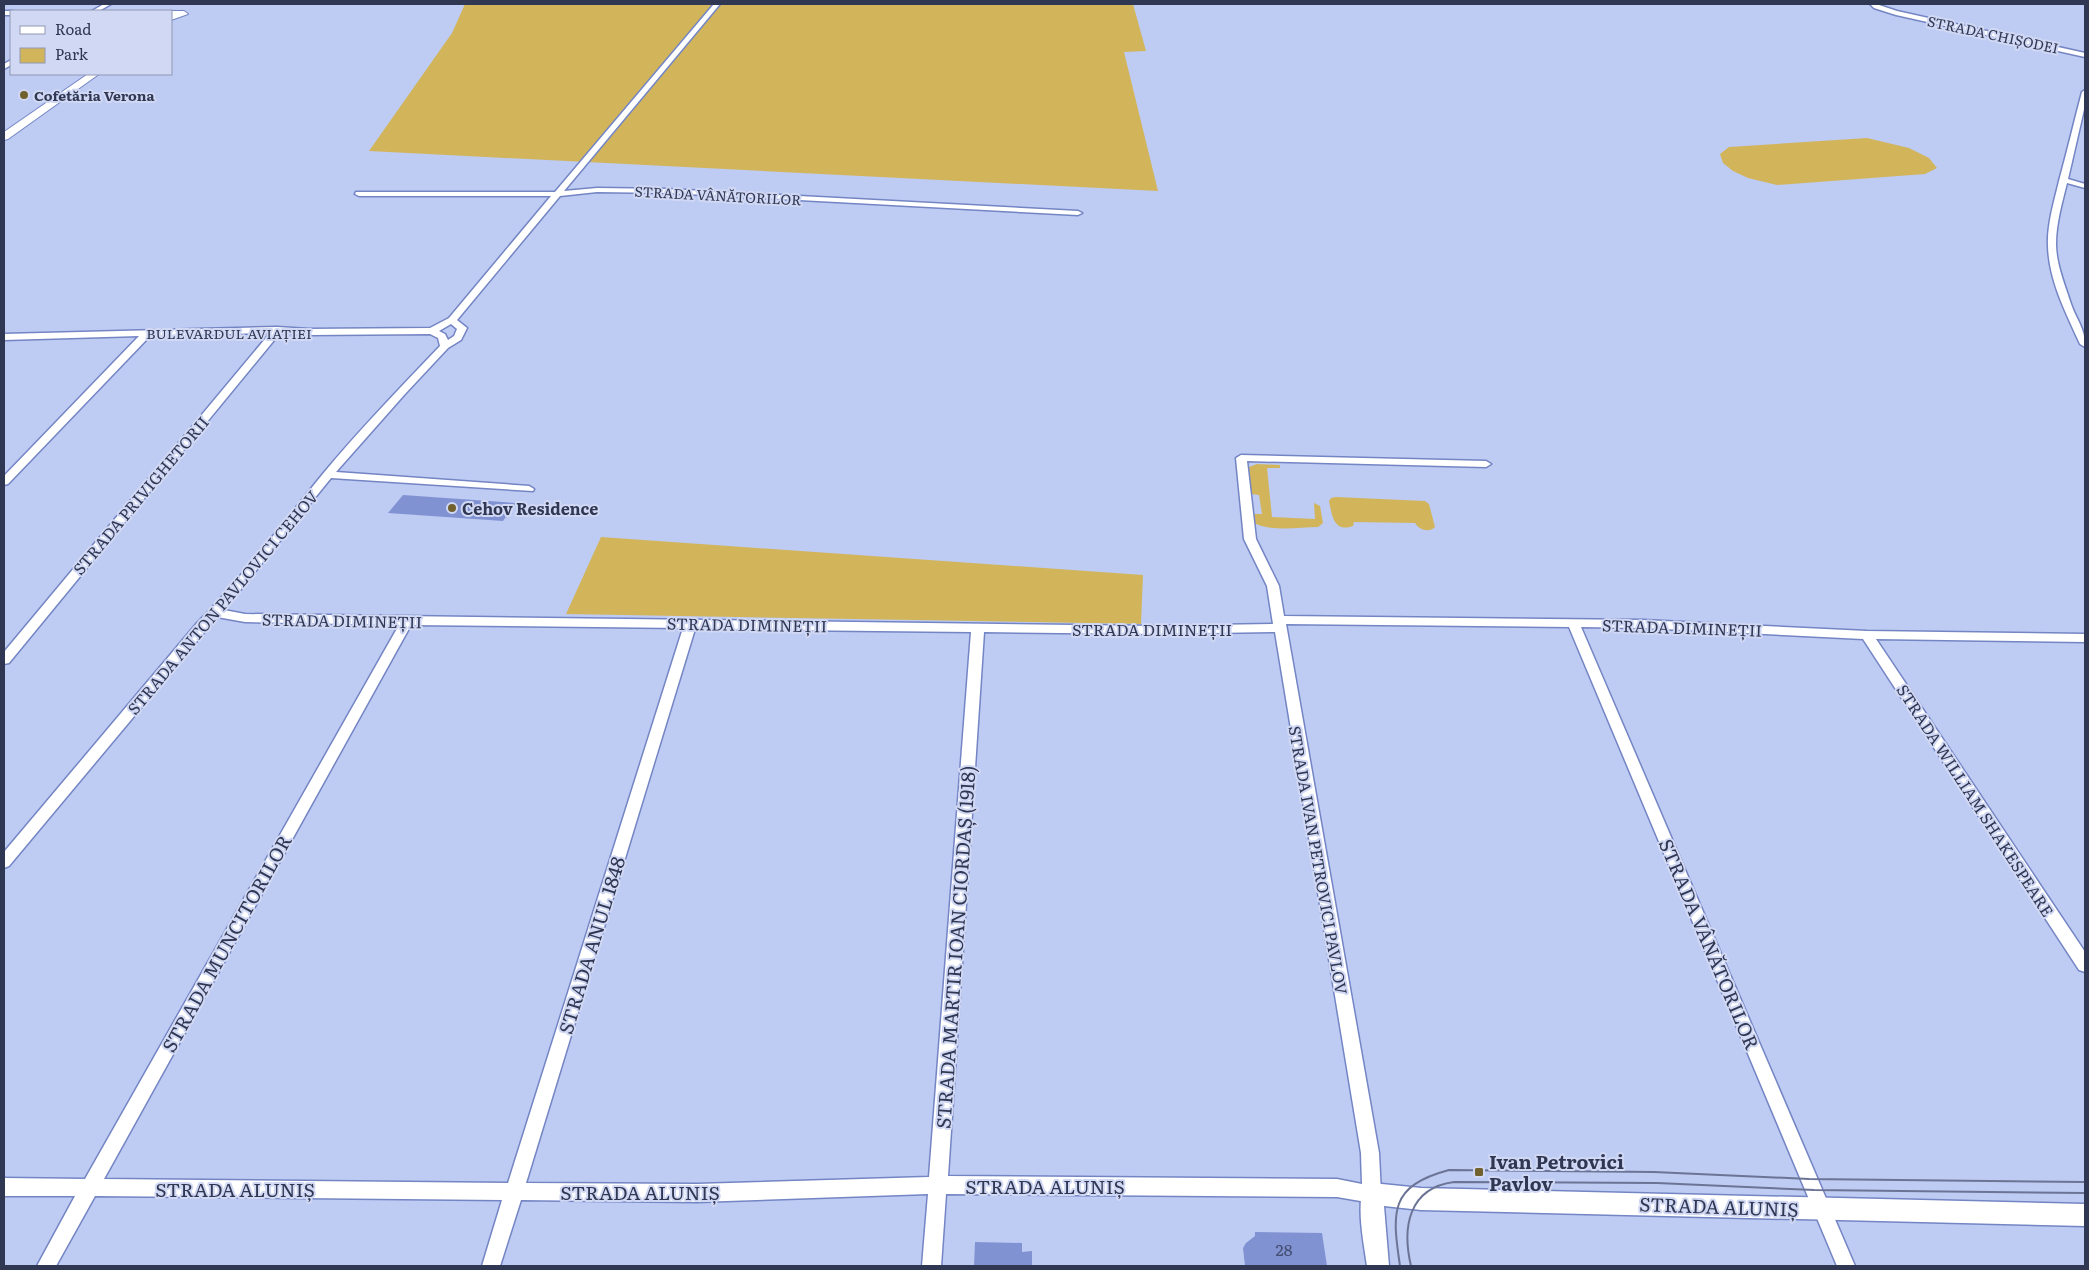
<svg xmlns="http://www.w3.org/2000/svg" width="2089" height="1270" viewBox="0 0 2089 1270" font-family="Literata,serif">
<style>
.green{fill:#d2b55b}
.building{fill:#8192d2}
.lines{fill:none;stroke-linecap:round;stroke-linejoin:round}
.minor-casing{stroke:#7485c4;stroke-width:3}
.tertiary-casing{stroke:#7485c4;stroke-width:3}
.secondary-casing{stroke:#7485c4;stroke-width:2}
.minor{fill:#fff;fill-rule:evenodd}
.tertiary{fill:#fff;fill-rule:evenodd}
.secondary{fill:#fff;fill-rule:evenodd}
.tram{stroke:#6b7495;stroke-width:2}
.poi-dot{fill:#71612f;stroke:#d0d8f4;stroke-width:2}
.labels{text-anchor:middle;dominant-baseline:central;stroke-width:4;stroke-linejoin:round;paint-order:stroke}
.far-street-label{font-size:14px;fill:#303752;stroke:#d0d8f4}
.far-poi-label{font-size:14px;font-weight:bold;fill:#303752;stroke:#d0d8f4;text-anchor:start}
.street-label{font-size:16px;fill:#303752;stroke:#d0d8f4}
.poi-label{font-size:16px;font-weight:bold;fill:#303752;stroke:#d0d8f4;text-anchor:start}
.near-number-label{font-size:16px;fill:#444e72}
.near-street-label{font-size:19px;fill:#303752;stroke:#d0d8f4}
.near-poi-label{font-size:19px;font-weight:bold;fill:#303752;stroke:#d0d8f4;text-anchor:start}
</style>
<rect width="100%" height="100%" fill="#becbf3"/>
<path class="green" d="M465 4H1133L1146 51 1124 52 1158 191 369 151 452 33Z
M1867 138 1909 148 1929 158 1937 168 1925 174 1777 185 1748 178 1733 171 1723 163 1720 154 1729 147Z
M1257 464 1280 465V468H1267L1272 517 1315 519 1314 503 1320 506 1323 523 1318 527C1298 527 1268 533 1251 521L1249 514H1262L1259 495 1251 494 1249 467Z
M1336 497 1425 501 1429 504 1435 527C1429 533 1419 530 1415 523L1354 522 1353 526C1334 533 1332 516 1329 501L1331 498Z
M601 537 1143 575 1141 624 566 614Z"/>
<path class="building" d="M403 495 516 503 503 521 388 513Z
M1255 1232 1322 1233 1327 1266H1245L1243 1248 1246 1243 1255 1236Z
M975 1242 1022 1243V1252L1032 1251V1266H974Z"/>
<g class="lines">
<g class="minor-casing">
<path id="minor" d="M104 4H111L99 11H92Z
M714 4H720L564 191 597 188 668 189 1078 211 1082 213 1078 215 668 193 597 192 560 196 457 320 467 328 461 340 448 348 405 394 336 472 529 486 534 489 533 491 331 478 224 610 245 614 1151 626 1273 624 1267 586 1244 539 1236 458 1241 455 1486 461 1491 464 1486 467 1247 461 1256 539 1279 586 1284 616 1643 620 1867 631 2085 634V642L1876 639 2085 952V972L2079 970 1863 639 1643 628 1581 627 1855 1266H1837L1569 627 1286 624 1379 1153 1381 1194 1378 1200 1372 1203 1337 1197 946 1194 941 1266H922L928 1194 697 1202 521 1200 500 1266H482L502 1200 95 1196 56 1266H37L75 1196H4V1178L85 1179 399 625 245 622 217 617 9 866 4 868V852L197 623C242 578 281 525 322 475 359 430 400 388 440 346L438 338 430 334 309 335 280 333 9 663 4 664V652L270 333 150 336 8 484 4 485V476L139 336 4 340V334L277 327 309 329 430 328 449 318 551 196H359L355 194 356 192H555ZM451 324 457 329 454 336 448 340 445 334 439 331ZM411 625 683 628 508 1183 104 1179ZM695 629 971 632 929 1177 697 1184 526 1183ZM984 632 1151 634 1275 632 1361 1153 1362 1184 1337 1179 948 1176Z
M1870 4H1876L1897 11 2085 53V57L1896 15 1874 8Z
M11 60V65L4 69V64Z
M2085 90V105L2068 179 2085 184V188L2067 183C2062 203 2056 224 2056 244 2056 264 2065 285 2071 304 2076 319 2086 330 2085 347L2080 344C2066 313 2049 281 2048 246 2047 225 2054 202 2059 181 2067 152 2074 122 2082 92Z"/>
</g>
<g class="tertiary-casing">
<path id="tertiary" d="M4 11H13L11 15H4Z
M1372 1183 1421 1188 2085 1204V1226L1421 1210 1384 1206 1389 1266H1367C1364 1245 1356 1206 1364 1187Z"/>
</g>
<g class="secondary-casing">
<path id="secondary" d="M171 11H184L188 14 171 20Z
M88 74H99L8 139 4 140V132Z"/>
</g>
<use href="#minor" class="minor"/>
<use href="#tertiary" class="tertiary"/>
<use href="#secondary" class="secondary"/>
<path class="tram" d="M1400 1266C1392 1212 1389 1186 1449 1170L1654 1172 1809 1179 2085 1182
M1411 1266C1402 1228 1408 1188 1454 1182L1657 1183 1814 1190 2085 1193"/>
</g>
<g class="poi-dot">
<circle cx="24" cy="95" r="5"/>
<circle cx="452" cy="508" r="5"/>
<rect x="1474" y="1167" width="10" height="10" rx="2.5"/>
</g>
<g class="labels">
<g class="far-street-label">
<text transform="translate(1993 34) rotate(12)">STRADA CHIȘODEI</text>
<text transform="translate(718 195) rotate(3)">STRADA VÂNĂTORILOR</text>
<text x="229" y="333">BULEVARDUL AVIAȚIEI</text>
</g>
<g class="far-poi-label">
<text x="34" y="95">Cofetăria Verona</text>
</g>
<g class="street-label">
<text transform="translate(140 495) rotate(-50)">STRADA PRIVIGHETORII</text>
<text transform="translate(222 602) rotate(-50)">STRADA ANTON PAVLOVICI CEHOV</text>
<text transform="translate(342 620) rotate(1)">STRADA DIMINEȚII</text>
<text transform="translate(747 624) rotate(1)">STRADA DIMINEȚII</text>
<text transform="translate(1682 627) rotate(2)">STRADA DIMINEȚII</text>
<text x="1152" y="629">STRADA DIMINEȚII</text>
<text transform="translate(1976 800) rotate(57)">STRADA WILLIAM SHAKESPEARE</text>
<text transform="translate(1319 860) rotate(80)">STRADA IVAN PETROVICI PAVLOV</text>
</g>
<g class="poi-label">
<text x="462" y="508">Cehov Residence</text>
</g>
<g class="near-number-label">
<text x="1284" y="1249">28</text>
</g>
<g class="near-street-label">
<text transform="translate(226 943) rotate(-61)">STRADA MUNCITORILOR</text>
<text transform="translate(1710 944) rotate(67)">STRADA VÂNĂTORILOR</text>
<text transform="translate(591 945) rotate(-73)">STRADA ANUL 1848</text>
<text transform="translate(955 947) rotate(-86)">STRADA MARTIR IOAN CIORDAȘ (1918)</text>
<text x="1045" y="1186">STRADA ALUNIȘ</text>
<text x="235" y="1189">STRADA ALUNIȘ</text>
<text x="640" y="1192">STRADA ALUNIȘ</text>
<text transform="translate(1719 1206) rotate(2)">STRADA ALUNIȘ</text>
</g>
<g class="near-poi-label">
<text x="1489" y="1161">Ivan Petrovici<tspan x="1489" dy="22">Pavlov</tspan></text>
</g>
</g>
<rect width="2089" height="1270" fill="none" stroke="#303752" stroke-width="10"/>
<rect x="10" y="10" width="162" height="65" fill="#d0d8f4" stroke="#9098b3"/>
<rect x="20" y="26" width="25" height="8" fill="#ffffff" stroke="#9098b3"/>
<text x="55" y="35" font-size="15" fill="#303752">Road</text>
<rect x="20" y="48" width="25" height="15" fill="#d2b55b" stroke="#9098b3"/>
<text x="55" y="60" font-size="15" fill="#303752">Park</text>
</svg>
